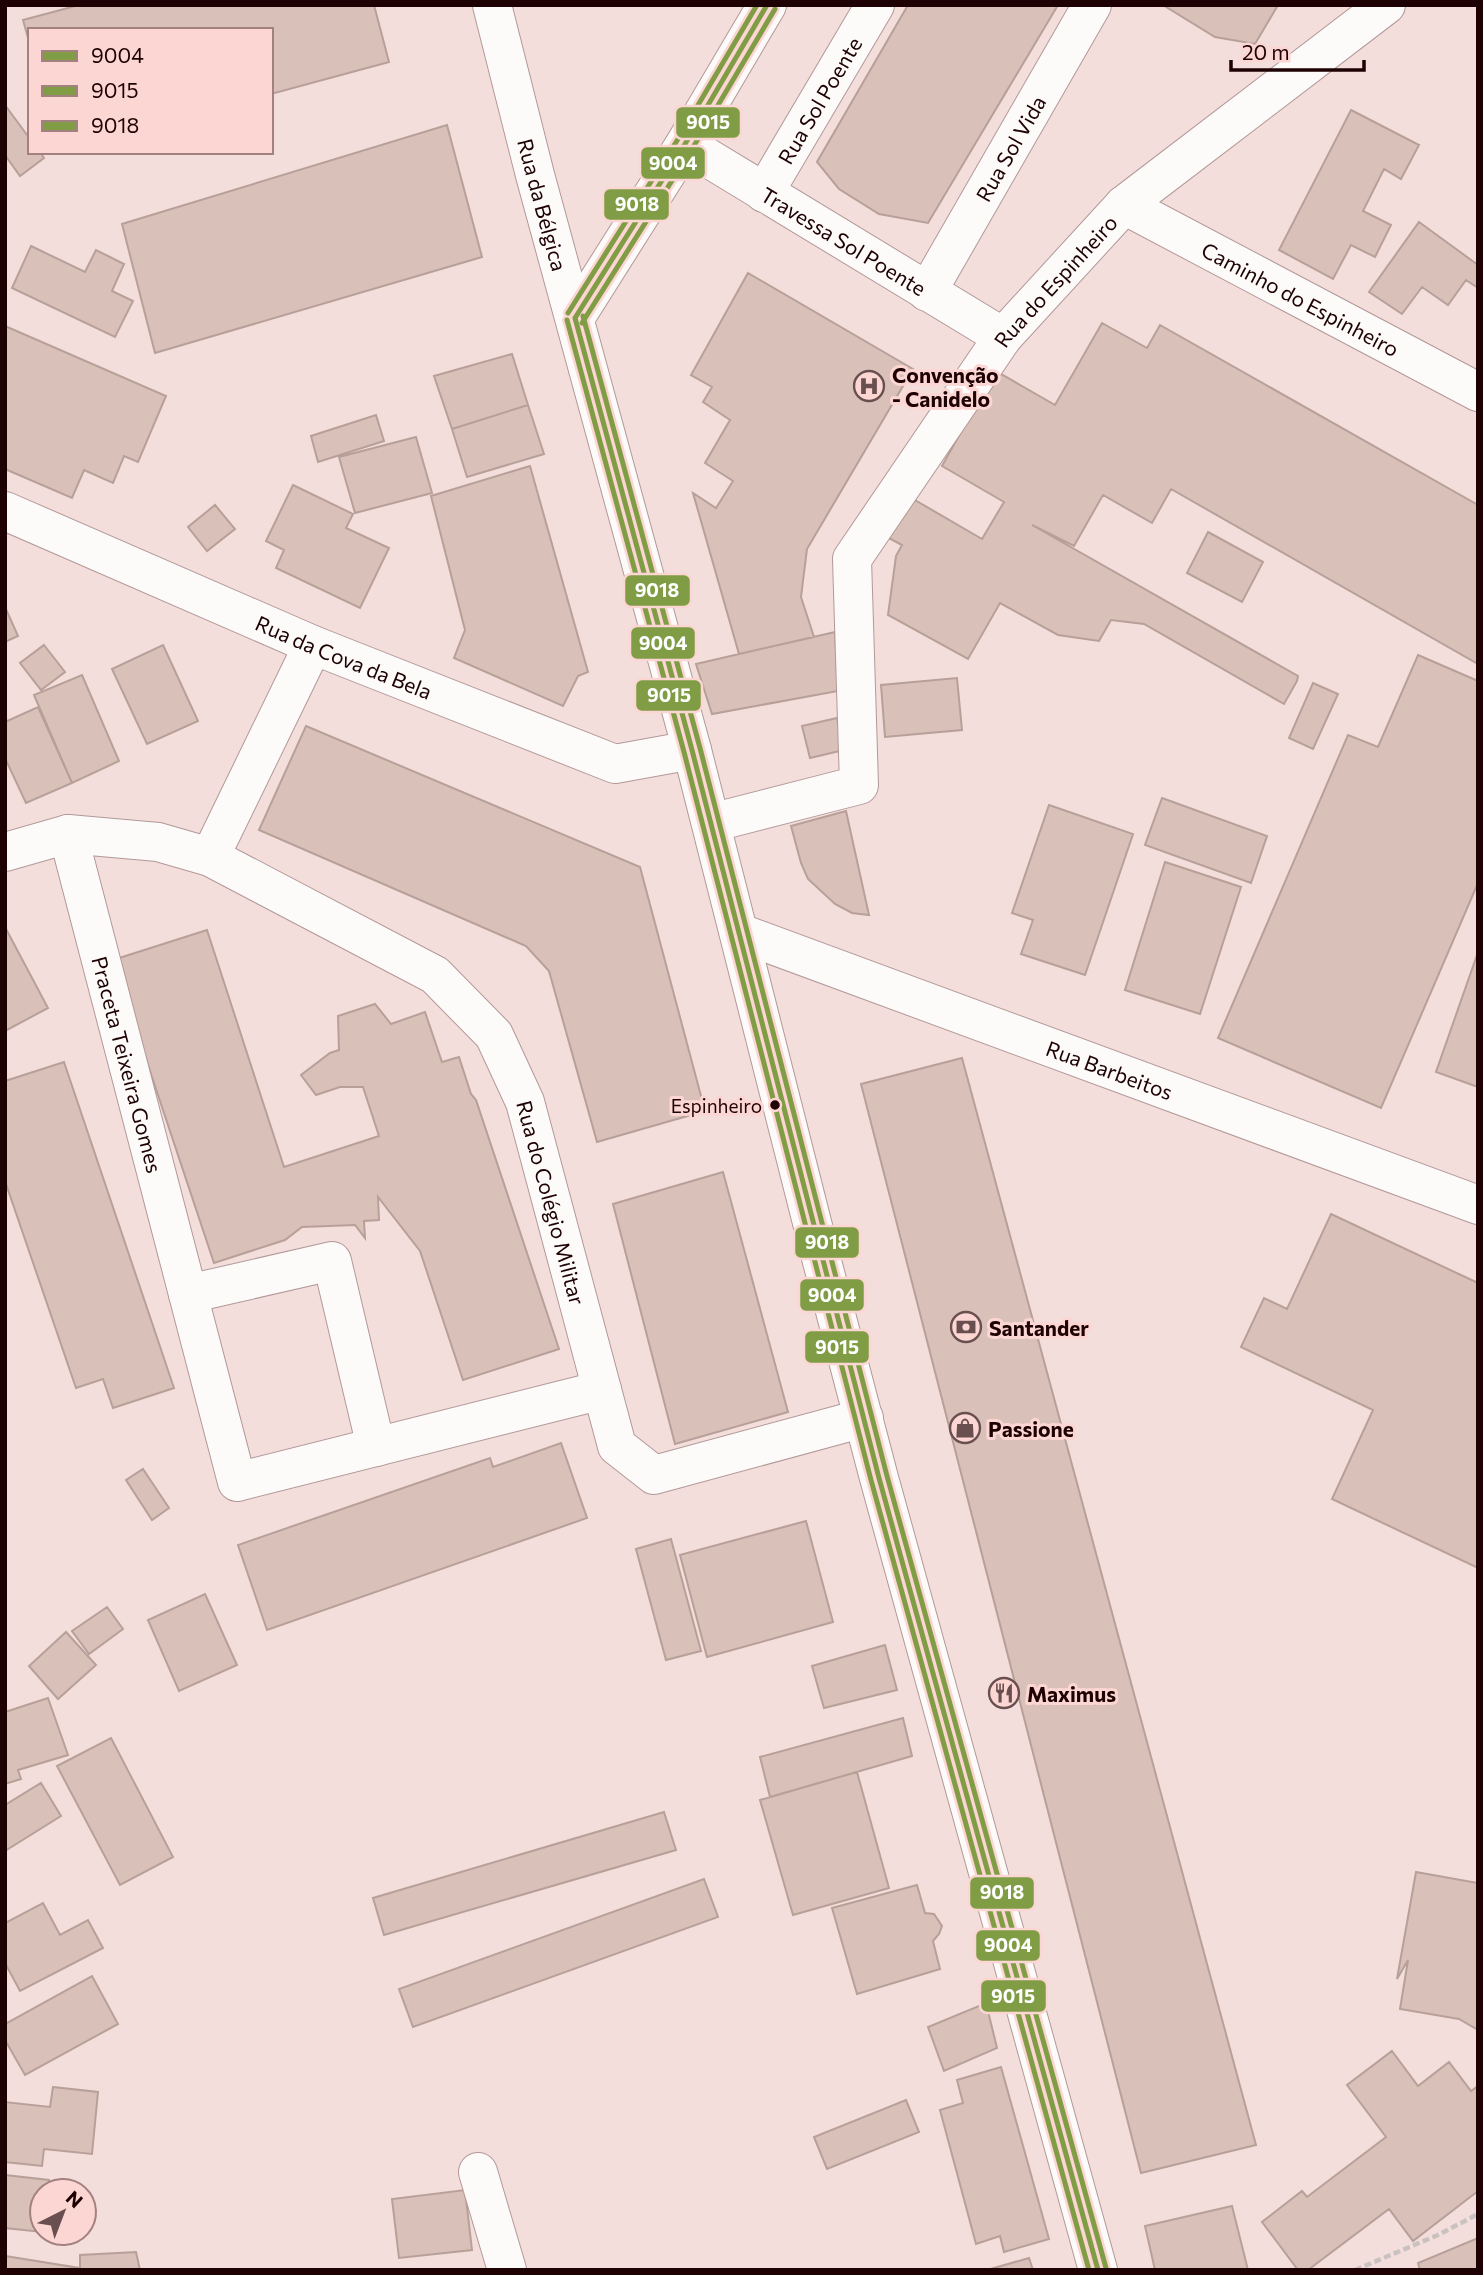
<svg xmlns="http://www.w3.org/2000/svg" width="1483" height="2275" viewBox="0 0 1483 2275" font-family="Commissioner,sans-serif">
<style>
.building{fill:#d9c0b8;stroke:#b8a099;stroke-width:2}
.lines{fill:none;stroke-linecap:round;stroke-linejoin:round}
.minor-casing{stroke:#b29998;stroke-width:40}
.major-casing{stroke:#b29998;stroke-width:40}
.path{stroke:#cac1c1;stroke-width:4.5;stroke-dasharray:7 3.5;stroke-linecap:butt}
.minor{stroke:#fdfafa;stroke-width:38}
.major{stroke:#fdfafa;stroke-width:38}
.bus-1-casing{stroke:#fcd6d3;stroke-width:10}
.bus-2-casing{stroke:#fcd6d3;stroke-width:10}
.bus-3-casing{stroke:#fcd6d3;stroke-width:10}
.bus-1{stroke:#809d45;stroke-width:5}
.bus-2{stroke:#809d45;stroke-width:5}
.bus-3{stroke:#809d45;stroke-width:5}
.bus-dot{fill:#1e0203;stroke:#fcd6d3;stroke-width:2.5}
.labels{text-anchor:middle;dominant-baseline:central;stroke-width:6;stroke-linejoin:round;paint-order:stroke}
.bus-label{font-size:19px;fill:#1e0203;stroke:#fcd6d3;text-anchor:end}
.street-label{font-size:21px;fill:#1e0203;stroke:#fcd6d3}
.poi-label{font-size:21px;font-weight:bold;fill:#1e0203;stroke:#fcd6d3;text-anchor:start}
.line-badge{stroke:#fcd6d3;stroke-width:2.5}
.badge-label{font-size:19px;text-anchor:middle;font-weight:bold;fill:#fff}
</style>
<rect width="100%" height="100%" fill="#f3dedc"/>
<path class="building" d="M79 5H374L389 62 271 94V30H30V45L23 20Z
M908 5H1058L928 223 879 214 839 189 817 162Z
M1163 5H1278L1255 44 1215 37Z
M5 105 30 139V152H40L44 158 20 176 5 155Z
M1351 110 1419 145 1401 179 1384 169 1363 211 1391 225 1375 257 1351 245 1333 279 1279 250Z
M447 125 482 257 155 353 122 224Z
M1419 222 1478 265V288L1466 280 1448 305 1422 287 1402 314 1369 292Z
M31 246 85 272 96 250 124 264 112 291 133 301 115 337 12 288Z
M748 273 913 369 807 549 801 597 814 637 739 654 693 493 716 508 733 481 705 463 730 420 703 402 712 387 691 375Z
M1102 323 1147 348 1160 325 1478 505V664L1171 489 1152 523 1103 495 1074 546 1032 525 1298 676 1297 681 1284 704 1144 624 1111 620 1099 641 1058 635 1000 603 968 659 888 615 896 556 902 545 885 536 908 496 982 539 1004 502 942 466 994 373 1001 374 1055 405Z
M5 326 166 396 138 462 124 456 113 483 84 470 72 498 5 469Z
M512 354 528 405 452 429 434 376Z
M528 405 544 454 467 477 452 429Z
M376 415 384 441 318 462 311 436Z
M416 437 432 493 355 513 339 457Z
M530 466 588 672 578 676 563 706 454 658 465 630 431 496Z
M293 485 353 514 346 528 389 548 360 608 276 568 284 550 266 541Z
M215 505 235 529 207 551 188 527Z
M1208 532 1263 562 1242 602 1187 573Z
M5 607 18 636 5 642Z
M835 632 838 691 712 714 696 664Z
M44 645 65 672 41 690 20 663Z
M163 645 198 721 147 744 112 669Z
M1418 655 1478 681V883L1381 1108 1218 1038 1348 735 1378 747Z
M82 675 119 761 72 783 34 695Z
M957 678 962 730 885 737 881 685Z
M1313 683 1338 694 1313 749 1289 738Z
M38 707 72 783 26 803 5 758V722Z
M837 718 844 750 810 758 802 726Z
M306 726 640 867 705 1111 597 1142 549 971 526 946 259 830Z
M1162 798 1267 836 1251 883 1145 845Z
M1049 805 1133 834 1085 975 1021 954 1033 920 1012 913Z
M846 811 869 915 852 913 835 904 808 879 801 863 791 826Z
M1165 862 1241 887 1200 1014 1125 990Z
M5 927 48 1008 5 1031Z
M207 930 284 1167 379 1136 363 1087H340L316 1095 301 1075 330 1053 339 1050 338 1016 375 1004 391 1024 425 1012 442 1062 459 1057 471 1094 476 1100 559 1349 463 1380 420 1251 378 1197 379 1220 364 1221 365 1238 355 1225 302 1227 285 1240 214 1263 113 960Z
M1478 952V1087L1436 1072Z
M962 1058 1256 2145 1141 2173 861 1084Z
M64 1062 174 1388 113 1408 103 1379 76 1388 5 1181V1081Z
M723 1172 788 1412 675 1444 613 1204Z
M1331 1214 1478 1283V1568L1332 1499 1373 1410 1241 1347 1264 1298 1287 1309Z
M561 1443 587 1518 267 1630 238 1545 490 1458 493 1467Z
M143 1469 169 1508 152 1520 126 1480Z
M806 1521 833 1622 707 1657 680 1555Z
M671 1539 701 1651 666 1660 636 1549Z
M205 1594 237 1665 179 1691 148 1620Z
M107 1607 123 1629 89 1654 72 1631Z
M66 1632 96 1665 58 1699 29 1666Z
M885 1645 897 1690 824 1708 812 1666Z
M48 1698 68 1755 18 1770 21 1779 5 1784V1712Z
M903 1718 912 1756 770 1797 760 1757Z
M111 1738 173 1857 120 1885 57 1766Z
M857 1772 889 1888 793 1915 760 1800Z
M41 1783 61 1816 5 1851V1805Z
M664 1812 676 1850 384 1935 373 1898Z
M1416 1872 1478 1883V2030L1459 2019 1400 2009 1408 1960 1397 1979Z
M704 1879 718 1917 413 2027 399 1989Z
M917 1885 925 1913 934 1914 942 1926 939 1934 933 1941 940 1969 857 1994 832 1908Z
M43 1903 60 1935 88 1920 103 1948 20 1991 5 1963V1923Z
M92 1976 118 2024 25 2075 5 2040V2024Z
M986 2003 997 2048 944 2071 928 2027Z
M1392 2051 1418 2086 1449 2062 1471 2091 1478 2086V2191L1413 2241 1389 2209 1308 2270H1298L1262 2222 1302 2191 1307 2197 1386 2137 1347 2085Z
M1001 2067 1049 2239 1004 2252 1000 2236 976 2244 940 2110 963 2103 957 2080Z
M53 2087 98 2092 92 2154 44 2149 42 2166 5 2162V2102L50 2107Z
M906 2100 919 2132 827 2169 814 2137Z
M5 2175 49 2180 48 2191H42V2232L5 2228Z
M465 2190 472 2250 399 2258 392 2199Z
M1232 2206 1248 2270H1155L1145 2226Z
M1478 2238V2270H1420L1418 2263Z
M136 2252 140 2270H5V2256L80 2268V2255Z
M1029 2258 1033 2270H987Z"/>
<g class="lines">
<g class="minor-casing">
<g id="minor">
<path id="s1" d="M685 144 1003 337"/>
<path id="s2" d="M764 193 875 5"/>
<path id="s3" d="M1124 205 1478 392"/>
<path id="s4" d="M927 292 1092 5"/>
<path id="s5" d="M5 511 313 645 615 764 692 750"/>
<path id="s6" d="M711 823 859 785 852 559 1003 337 1124 205 1386 5"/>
<path id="s7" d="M68 834 237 1482 602 1390"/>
<path id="s8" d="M5 852 68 834 158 842 210 857 435 975 494 1035 525 1102 617 1446 654 1475 864 1418"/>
<path d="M210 857 313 645"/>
<path id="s9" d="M740 933 1478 1205"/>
<path d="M188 1294 332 1261 376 1447"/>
<path d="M478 2172 507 2270"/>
</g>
</g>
<g class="major-casing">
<g id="major">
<path id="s10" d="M492 5 535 175 692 750 819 1250 879 1478 1098 2270"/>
<path d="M575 318 685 144 767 5"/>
</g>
</g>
<path class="path" d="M1355 2270 1438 2235 1478 2214"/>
<use href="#minor" class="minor"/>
<use href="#major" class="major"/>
<g class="bus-1-casing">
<path id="bus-1" d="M575 318 692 750 879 1478 1098 2270
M575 318 685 144 767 5"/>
</g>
<g class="bus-2-casing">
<path id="bus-2" d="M567 320 684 752 871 1480 1089 2270
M582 323 692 149 775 9"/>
</g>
<g class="bus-3-casing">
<path id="bus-3" d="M568 313 678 139 757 5
M583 316 700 748 887 1476 1106 2268"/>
</g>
<use href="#bus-1" class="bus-1"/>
<use href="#bus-2" class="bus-2"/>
<use href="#bus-3" class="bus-3"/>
</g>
<defs>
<g id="hospital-ring" transform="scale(1.575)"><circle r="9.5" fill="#fcd6d3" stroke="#694f4f" stroke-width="1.5"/><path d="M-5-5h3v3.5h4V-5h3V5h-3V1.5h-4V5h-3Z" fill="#694f4f"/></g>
<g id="bank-ring" transform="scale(1.575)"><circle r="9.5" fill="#fcd6d3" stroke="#694f4f" stroke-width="1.5"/><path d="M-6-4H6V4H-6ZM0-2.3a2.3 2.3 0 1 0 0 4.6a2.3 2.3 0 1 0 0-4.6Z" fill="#694f4f"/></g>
<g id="shop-ring" transform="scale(1.575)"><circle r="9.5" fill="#fcd6d3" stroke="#694f4f" stroke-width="1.5"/><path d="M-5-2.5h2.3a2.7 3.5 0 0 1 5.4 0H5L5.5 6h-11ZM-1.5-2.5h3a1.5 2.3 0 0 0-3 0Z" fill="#694f4f"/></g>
<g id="restaurant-ring" transform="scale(1.575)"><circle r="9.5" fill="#fcd6d3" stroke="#694f4f" stroke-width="1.5"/><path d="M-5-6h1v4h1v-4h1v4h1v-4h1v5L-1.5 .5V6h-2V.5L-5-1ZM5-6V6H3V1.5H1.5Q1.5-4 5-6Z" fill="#694f4f"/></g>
</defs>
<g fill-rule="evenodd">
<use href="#hospital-ring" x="869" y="386"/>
<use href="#bank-ring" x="966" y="1327"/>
<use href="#shop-ring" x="965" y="1428"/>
<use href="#restaurant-ring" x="1004" y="1693"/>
</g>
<circle class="bus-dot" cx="775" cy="1105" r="6"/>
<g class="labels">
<g class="bus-label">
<text x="762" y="1105">Espinheiro</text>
</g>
<g class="street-label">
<text stroke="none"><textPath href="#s2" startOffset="108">Rua Sol Poente</textPath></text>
<text stroke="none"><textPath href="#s4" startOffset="166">Rua Sol Vida</textPath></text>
<text stroke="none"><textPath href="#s10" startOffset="206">Rua da Bélgica</textPath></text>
<text stroke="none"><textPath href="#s1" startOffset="186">Travessa Sol Poente</textPath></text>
<text stroke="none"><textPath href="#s6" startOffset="724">Rua do Espinheiro</textPath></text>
<text stroke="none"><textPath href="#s3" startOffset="200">Caminho do Espinheiro</textPath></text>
<text stroke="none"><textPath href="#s5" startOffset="369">Rua da Cova da Bela</textPath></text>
<text stroke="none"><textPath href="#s7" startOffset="238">Praceta Teixeira Gomes</textPath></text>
<text stroke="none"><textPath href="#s9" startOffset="394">Rua Barbeitos</textPath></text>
<text stroke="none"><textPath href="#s8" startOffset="726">Rua do Colégio Militar</textPath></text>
</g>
<g class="poi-label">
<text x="892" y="374">Convenção<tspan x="892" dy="24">- Canidelo</tspan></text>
<text x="989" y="1327">Santander</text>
<text x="988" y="1428">Passione</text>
<text x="1027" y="1693">Maximus</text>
</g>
</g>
<g class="line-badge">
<rect x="675" y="106" width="66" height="33" rx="7" fill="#809d45"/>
<rect x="640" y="146" width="66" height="34" rx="7" fill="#809d45"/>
<rect x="603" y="188" width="67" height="33" rx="7" fill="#809d45"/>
<rect x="624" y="574" width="67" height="33" rx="7" fill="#809d45"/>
<rect x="630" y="626" width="66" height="34" rx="7" fill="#809d45"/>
<rect x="635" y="679" width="67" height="33" rx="7" fill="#809d45"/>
<rect x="794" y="1226" width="66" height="33" rx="7" fill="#809d45"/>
<rect x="799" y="1278" width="66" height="34" rx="7" fill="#809d45"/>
<rect x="804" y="1330" width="66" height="34" rx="7" fill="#809d45"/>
<rect x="969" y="1876" width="66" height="34" rx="7" fill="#809d45"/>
<rect x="975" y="1929" width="66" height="33" rx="7" fill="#809d45"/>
<rect x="980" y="1979" width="67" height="34" rx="7" fill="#809d45"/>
</g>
<g class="badge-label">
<text x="708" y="129">9015</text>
<text x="673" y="170">9004</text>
<text x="637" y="211">9018</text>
<text x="657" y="597">9018</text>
<text x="663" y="650">9004</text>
<text x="669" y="702">9015</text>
<text x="827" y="1249">9018</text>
<text x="832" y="1302">9004</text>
<text x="837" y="1354">9015</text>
<text x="1002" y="1899">9018</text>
<text x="1008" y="1952">9004</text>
<text x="1013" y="2003">9015</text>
</g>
<rect width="1483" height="2275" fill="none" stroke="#1e0203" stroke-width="14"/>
<rect x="28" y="28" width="245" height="126" fill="#fcd6d3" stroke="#a38180" stroke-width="2"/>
<rect x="42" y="51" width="35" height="10" fill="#809d45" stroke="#a38180" stroke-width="2"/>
<text x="91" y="63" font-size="21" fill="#1e0203">9004</text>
<rect x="42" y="86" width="35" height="10" fill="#809d45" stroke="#a38180" stroke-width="2"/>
<text x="91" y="98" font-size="21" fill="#1e0203">9015</text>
<rect x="42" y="121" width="35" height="10" fill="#809d45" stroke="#a38180" stroke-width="2"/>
<text x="91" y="133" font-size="21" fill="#1e0203">9018</text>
<g transform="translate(63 2212) rotate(42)"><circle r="33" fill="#fcd6d3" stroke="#a38180" stroke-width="2"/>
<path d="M0-5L12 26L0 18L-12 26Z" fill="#694f4f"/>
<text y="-10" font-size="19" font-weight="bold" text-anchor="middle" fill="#1e0203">N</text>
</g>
<path d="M1231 60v10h133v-10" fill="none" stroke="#1e0203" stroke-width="3.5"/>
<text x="1242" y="60" font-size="21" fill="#1e0203" stroke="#fcd6d3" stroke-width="5" paint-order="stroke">20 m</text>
</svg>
